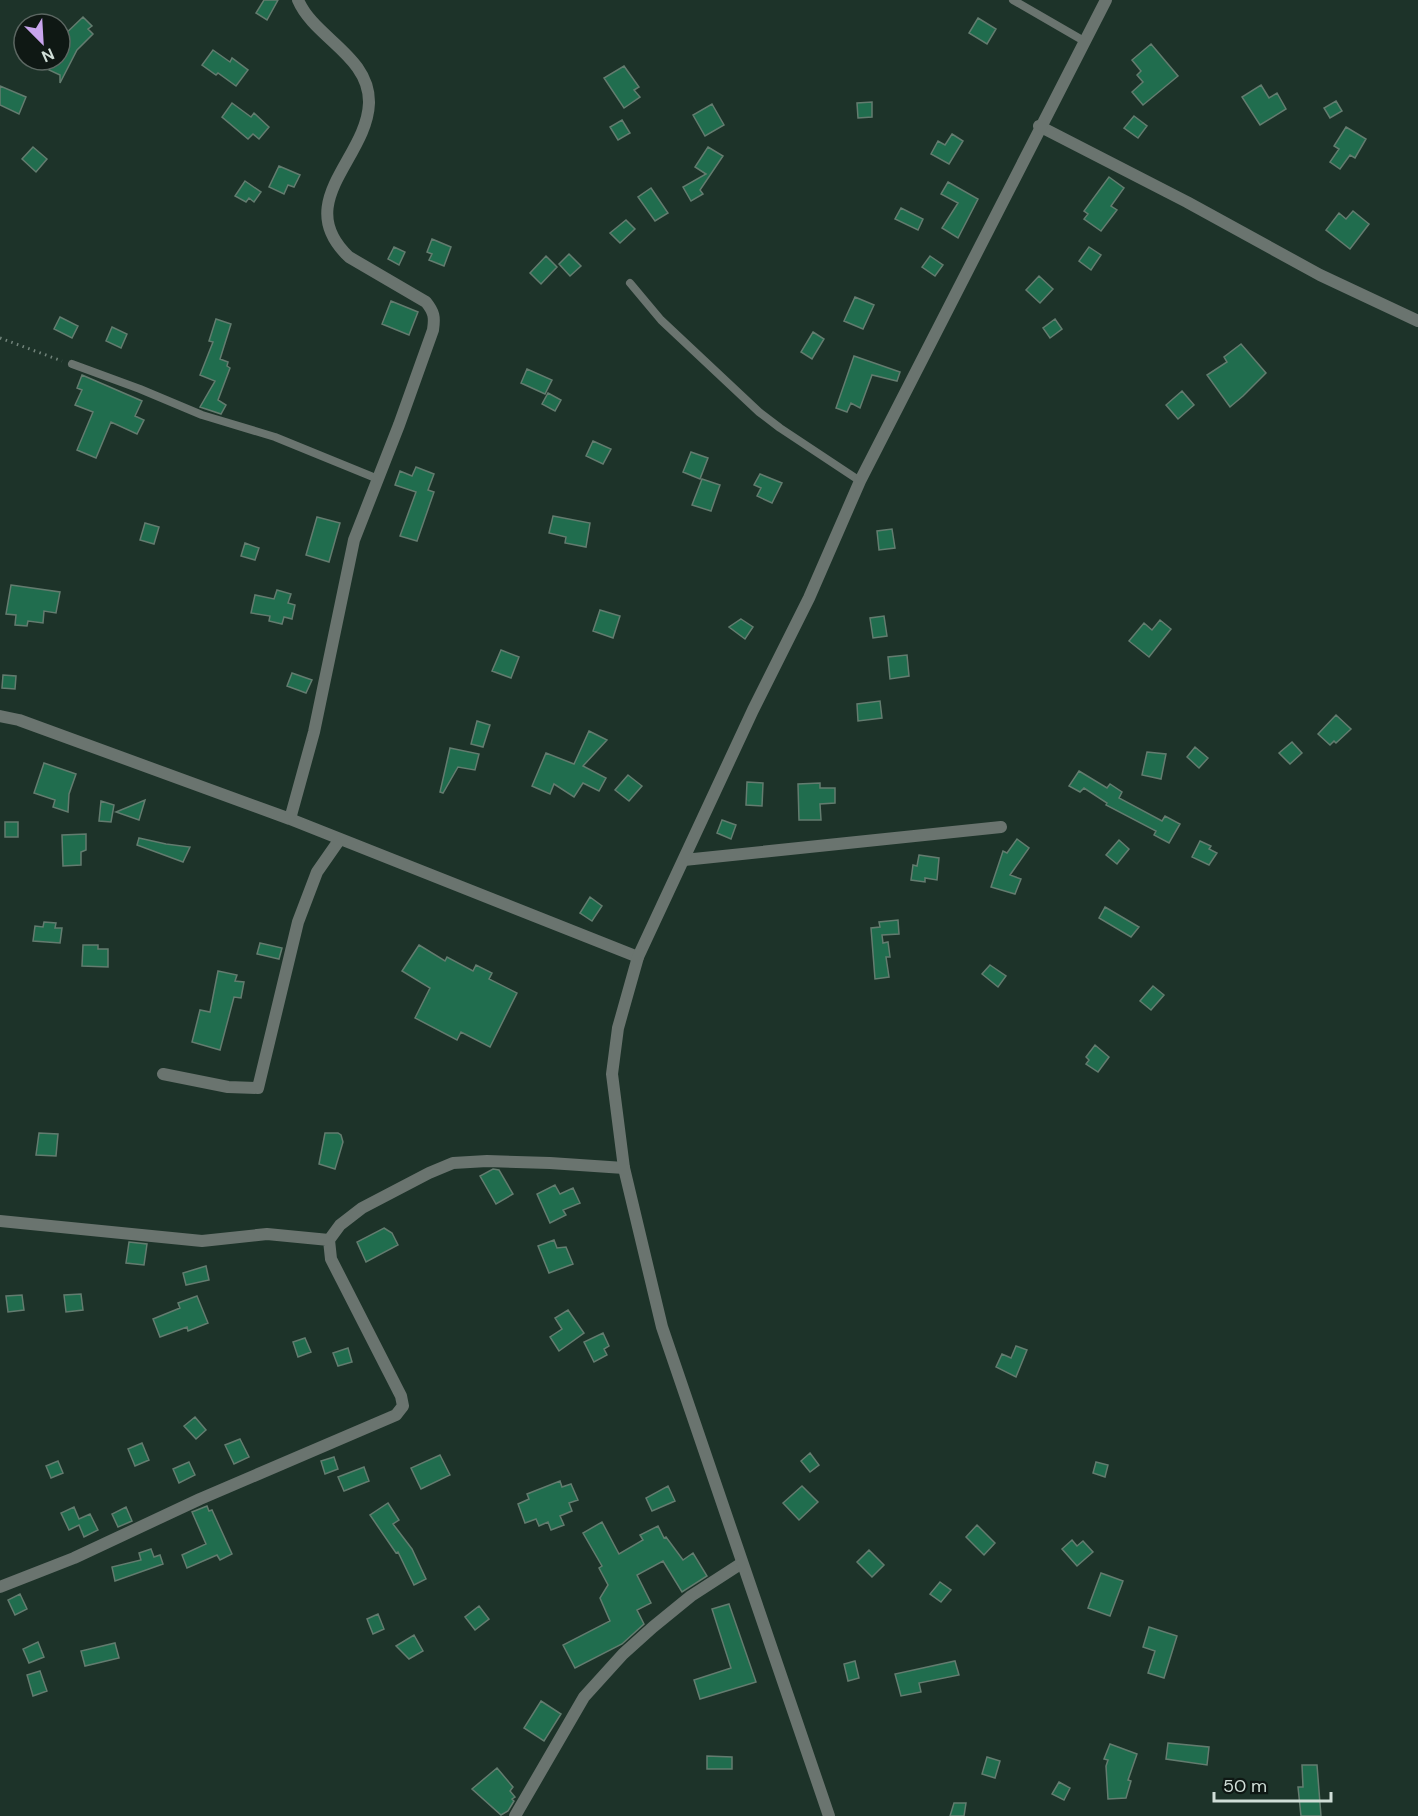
<svg xmlns="http://www.w3.org/2000/svg" width="1418" height="1816" viewBox="0 0 1418 1816" font-family="'DM Sans',sans-serif">
<style>
.building{fill:#206d4e;stroke:#637c6f;stroke-width:1.5}
.lines{fill:none;stroke-linecap:round;stroke-linejoin:round}
.path{stroke:#72847b;stroke-width:3;stroke-dasharray:1.5 4.5;stroke-linecap:butt}
.service{stroke:#6a746f;stroke-width:8}
.minor{stroke:#6a746f;stroke-width:12}
.tertiary{stroke:#6a746f;stroke-width:12}
</style>
<rect width="100%" height="100%" fill="#1d3329"/>
<path class="building" d="M264 0H278L267 20 256 13Z
M83 17 92 26 88 29 93 34 77 50 60 83V75L49 70 54 60H60V39Z
M978 18 996 29 987 44 969 33Z
M1151 44 1178 76 1143 105 1132 92 1143 82 1137 75 1141 71 1132 60Z
M213 50 230 62 232 58 248 70 236 86 218 73 216 75 202 65Z
M624 66 639 87 634 90 640 97 624 108 604 78Z
M1261 85 1269 98 1277 93 1286 109 1260 125 1242 97Z
M0 86 26 97 19 114 0 105Z
M1336 101 1342 111 1330 118 1324 108Z
M872 102V117L858 118 857 103Z
M232 103 251 117 254 113 269 127 259 139 253 134 248 139 222 117Z
M712 104 724 125 705 136 693 115Z
M1134 116 1147 126 1138 138 1124 128Z
M622 120 630 133 618 140 610 127Z
M1346 127 1366 139 1355 158 1350 155 1340 169 1330 162 1339 149 1334 146Z
M952 134 963 141 949 164 931 154 938 141 945 145Z
M33 147 47 159 36 172 22 159Z
M708 147 723 156 700 190 703 194 691 201 683 187 706 174 695 167Z
M279 166 300 175 294 187 288 185 284 194 269 187Z
M1109 177 1124 188 1111 206 1117 210 1101 231 1084 219 1088 214 1084 211Z
M245 181 261 192 254 202 249 198 246 202 235 196Z
M948 182 978 199 958 238 942 228 958 203 941 194Z
M651 188 668 213 655 221 638 197Z
M901 208 923 219 918 230 895 219Z
M1353 211 1369 224 1350 249 1326 230 1339 213 1346 219Z
M626 220 635 229 620 243 610 233Z
M432 239 451 247 444 266 429 260 432 254 427 252Z
M394 247 405 252 399 265 388 259Z
M1089 247 1101 255 1091 270 1079 261Z
M569 254 581 266 570 276 559 264Z
M546 256 557 267 541 284 530 273Z
M930 256 943 265 935 276 922 267Z
M1039 276 1053 289 1040 303 1026 290Z
M855 297 874 305 863 329 844 321Z
M391 301 418 312 409 335 382 324Z
M60 317 78 326 72 338 54 329Z
M216 319 231 324 220 359 228 362 227 366 230 368 218 400 226 405 221 414 200 407 215 381 200 375 213 342 209 341Z
M1055 319 1062 329 1050 338 1043 328Z
M112 327 127 334 121 348 106 341Z
M813 332 824 339 812 359 801 352Z
M1241 344 1266 373 1243 396 1230 407 1207 375 1227 362 1224 357Z
M854 356 900 372 897 381 872 375 860 408 851 403 847 412 836 408Z
M527 369 552 380 545 394 521 383Z
M82 375 142 401 135 416 144 420 137 434 111 422 96 458 77 450 93 412 75 405 82 390 77 388Z
M1182 391 1194 405 1178 419 1166 405Z
M548 393 561 400 555 411 542 404Z
M593 441 611 449 603 464 586 456Z
M691 452 708 458 700 479 683 472Z
M416 467 434 474 428 490 434 492 417 541 400 536 416 492 395 485 400 471 412 476Z
M760 474 782 483 772 503 757 496 761 488 754 485Z
M702 479 720 485 711 511 692 505Z
M553 516 590 523 586 547 565 543 566 537 549 533Z
M317 517 340 523 329 562 306 555Z
M145 523 159 527 154 544 140 540Z
M892 529 895 548 879 550 877 531Z
M245 543 259 548 255 560 241 556Z
M11 585 60 592 56 613 44 611 43 623 28 621 27 626 15 625 16 615 6 614Z
M277 590 291 594 288 603 295 605 292 619 284 617 282 624 269 621 270 616 251 613 255 595 274 599Z
M600 610 620 616 613 638 593 631Z
M884 616 887 636 873 638 870 618Z
M741 619 753 627 745 639 729 627Z
M1160 620 1171 629 1149 657 1129 641 1144 623 1152 630Z
M501 650 519 657 511 678 492 671Z
M907 655 909 676 890 679 888 657Z
M292 673 312 680 306 693 287 686Z
M3 675 16 676 15 689 2 688Z
M880 701 882 718 858 721 857 704Z
M1336 715 1351 729 1336 743 1334 741 1330 745 1318 734Z
M477 721 490 725 483 747 471 744Z
M589 731 607 740 583 766 606 778 599 791 583 783 574 797 554 784 550 794 532 786 546 753 574 764Z
M1292 742 1302 753 1290 764 1279 753Z
M1195 747 1208 758 1199 768 1187 757Z
M450 748 479 754 475 770 458 767 443 793 440 792Z
M1147 752 1166 754 1161 779 1142 775Z
M44 763 76 774 69 794 68 812 53 807 55 800 34 793Z
M1079 771 1107 788 1110 784 1122 792 1119 798 1162 821 1165 816 1180 824 1169 843 1154 835 1156 831 1106 805 1107 803 1084 788 1080 792 1069 786Z
M628 775 642 786 629 801 615 790Z
M747 782 763 783 762 806 746 805Z
M820 783V788H835V803L820 804 821 820H799L798 784Z
M145 800 139 820 116 812Z
M101 801 114 805 111 822 99 821Z
M722 820 736 825 731 839 717 833Z
M5 822H18V837H5Z
M86 834V850L81 852V865L63 866 62 835Z
M139 838 166 844 190 847 183 862 137 845Z
M1017 839 1029 848 1010 875 1021 879 1015 894 991 887 1003 851 1007 853Z
M1119 840 1129 849 1117 864 1106 855Z
M1200 841 1211 846 1209 849 1217 853 1209 865 1192 857Z
M919 855 939 858 937 880 925 878V882L911 880 913 865 917 866Z
M590 897 602 906 592 921 580 913Z
M1105 907 1139 927 1131 937 1099 918Z
M898 920 899 934 882 935 883 943 888 942 890 957H886L889 977 875 979 871 928 880 927 879 922Z
M44 922 56 923 55 928H62L60 943 33 941 35 926 43 927Z
M260 943 282 948 279 959 257 954Z
M83 945H98V949H108V967L82 966Z
M419 945 445 961 447 957 473 971 476 965 492 973 489 979 517 993 490 1047 461 1032 457 1040 415 1018 430 988 402 971Z
M990 965 1006 976 998 987 982 974Z
M218 971 237 975 235 981 244 982 241 998 234 997 220 1050 192 1042 200 1010 210 1012Z
M1153 986 1164 995 1151 1010 1140 1001Z
M1095 1045 1109 1057 1098 1072 1086 1064 1089 1060 1086 1057Z
M39 1133 58 1134 56 1156 36 1155Z
M325 1133H338L341 1135 343 1142 335 1169 319 1164Z
M493 1169 499 1170 513 1194 496 1204 480 1176Z
M555 1185 560 1194 573 1188 580 1203 563 1210 566 1215 550 1223 537 1194Z
M384 1228 392 1233 398 1245 366 1262 357 1242Z
M554 1240 557 1248 566 1247 573 1264 549 1273 538 1246Z
M129 1242 147 1244 144 1265 126 1263Z
M206 1266 209 1280 186 1285 183 1273Z
M81 1294 83 1310 66 1312 64 1295Z
M22 1295 24 1310 8 1312 6 1296Z
M197 1296 208 1323 188 1331 187 1327 160 1337 153 1319 180 1308 178 1303Z
M568 1310 584 1333 559 1351 550 1337 562 1329 555 1318Z
M603 1333 609 1346 604 1349 607 1355 594 1362 584 1342Z
M305 1338 311 1352 298 1357 293 1342Z
M1016 1346 1027 1350 1016 1377 996 1367 1002 1354 1011 1358Z
M348 1348 352 1362 338 1366 333 1353Z
M195 1417 206 1430 196 1439 184 1426Z
M240 1439 249 1457 234 1464 225 1445Z
M142 1443 149 1460 135 1466 128 1449Z
M810 1453 819 1465 810 1472 801 1461Z
M440 1455 450 1475 421 1489 411 1468Z
M334 1457 338 1469 325 1474 321 1461Z
M58 1461 63 1473 51 1478 46 1466Z
M189 1462 195 1475 179 1483 173 1469Z
M1096 1462 1108 1465 1105 1477 1093 1473Z
M364 1467 369 1481 344 1491 338 1477Z
M560 1481 562 1487 571 1484 578 1500 569 1503 572 1511 560 1516 564 1525 551 1530 548 1522 539 1526 536 1519 525 1523 518 1504 529 1499 527 1494Z
M668 1486 675 1501 652 1511 646 1498Z
M802 1486 818 1502 799 1520 783 1503Z
M388 1503 399 1520 393 1524 412 1549 426 1579 414 1585 398 1552 396 1553 370 1515Z
M207 1506 209 1511 212 1510 232 1554 220 1560 217 1555 187 1568 182 1555 206 1544 192 1512Z
M74 1507 79 1519 90 1514 98 1530 84 1537 79 1525 69 1530 61 1513Z
M126 1507 132 1521 118 1527 112 1514Z
M602 1522 619 1554 643 1540 640 1535 658 1526 664 1538 666 1537 683 1560 693 1553 707 1576 682 1592 663 1561 637 1575 651 1603 637 1610 644 1624 622 1644 575 1668 563 1645 610 1621 600 1598 608 1585 599 1568 602 1566 583 1533Z
M977 1525 995 1543 984 1555 966 1537Z
M1072 1540 1077 1546 1083 1541 1093 1552 1077 1566 1062 1549Z
M151 1549 154 1557 160 1555 163 1564 115 1581 112 1567 141 1560 139 1553Z
M869 1550 884 1565 872 1577 857 1562Z
M1101 1573 1123 1581 1110 1616 1088 1608Z
M940 1582 951 1590 941 1602 930 1594Z
M20 1594 27 1609 15 1615 8 1600Z
M729 1604 756 1682 700 1699 694 1680 731 1668 712 1609Z
M479 1606 489 1619 475 1630 465 1617Z
M378 1614 384 1629 373 1634 367 1619Z
M1149 1627 1177 1636 1164 1678 1148 1673 1155 1651 1143 1647Z
M414 1635 423 1651 409 1659 396 1646Z
M38 1642 44 1657 29 1663 23 1649Z
M115 1643 119 1658 85 1666 81 1651Z
M855 1661 859 1678 848 1681 844 1664Z
M955 1661 959 1675 919 1683 921 1692 901 1696 895 1674Z
M40 1671 47 1691 33 1696 27 1675Z
M541 1701 561 1714 544 1741 524 1728Z
M1168 1743 1209 1747 1207 1765 1166 1759Z
M1110 1744 1137 1754 1128 1780 1131 1781 1126 1798 1108 1799 1106 1766 1108 1760 1104 1759Z
M707 1756 732 1757V1769H707Z
M987 1757 1000 1761 995 1778 982 1774Z
M1302 1765H1317L1321 1816H1301L1298 1787H1303Z
M497 1768 513 1787 510 1791 515 1797 512 1799 514 1801 508 1811 501 1815 472 1789Z
M1059 1782 1070 1788 1064 1800 1052 1794Z
M954 1803H966L964 1816H950Z"/>
<g class="lines">
<path class="path" d="M0 338 62 361"/>
<path class="service" d="M1013 0 1084 41
M630 283 661 320 759 412 780 428 860 481
M72 364 140 389 202 415 275 437 378 479"/>
<path class="minor" d="M1039 126 1187 202 1320 275 1418 321
M0 716 19 720 290 819 638 957
M290 819 314 732 354 540 399 425 433 330C435 317 434 312 426 302L349 257C291 202 367 159 369 103 370 56 314 38 298 0
M684 860 1001 827
M163 1074 228 1087 258 1088 298 922 317 872 340 839
M0 1221 202 1241 267 1234 329 1240
M0 1587 74 1558 200 1499 396 1415 403 1406 401 1396 331 1259 329 1240 340 1225 362 1208 429 1173 453 1163 487 1161 550 1163 624 1168
M515 1816 584 1697 623 1654 653 1627 691 1596 742 1563"/>
<path class="tertiary" d="M829 1816 662 1327 624 1168 612 1074 618 1028 638 957 753 710 809 598 860 481 1106 0"/>
</g>
<g transform="translate(42 42) rotate(156)"><circle r="28" fill="#0f1814" stroke="#5c6762" stroke-width="1.5"/>
<path d="M0-4.5L10 22L0 15L-10 22Z" fill="#c9a5ee"/>
<text y="-9" font-size="16" font-weight="bold" text-anchor="middle" fill="#d0ded7">N</text>
</g>
<path d="M1214 1792v9h117v-9" fill="none" stroke="#d0ded7" stroke-width="3"/>
<text x="1223" y="1792" font-size="18" fill="#d0ded7" stroke="#0f1814" stroke-width="4.5" paint-order="stroke">50 m</text>
</svg>
